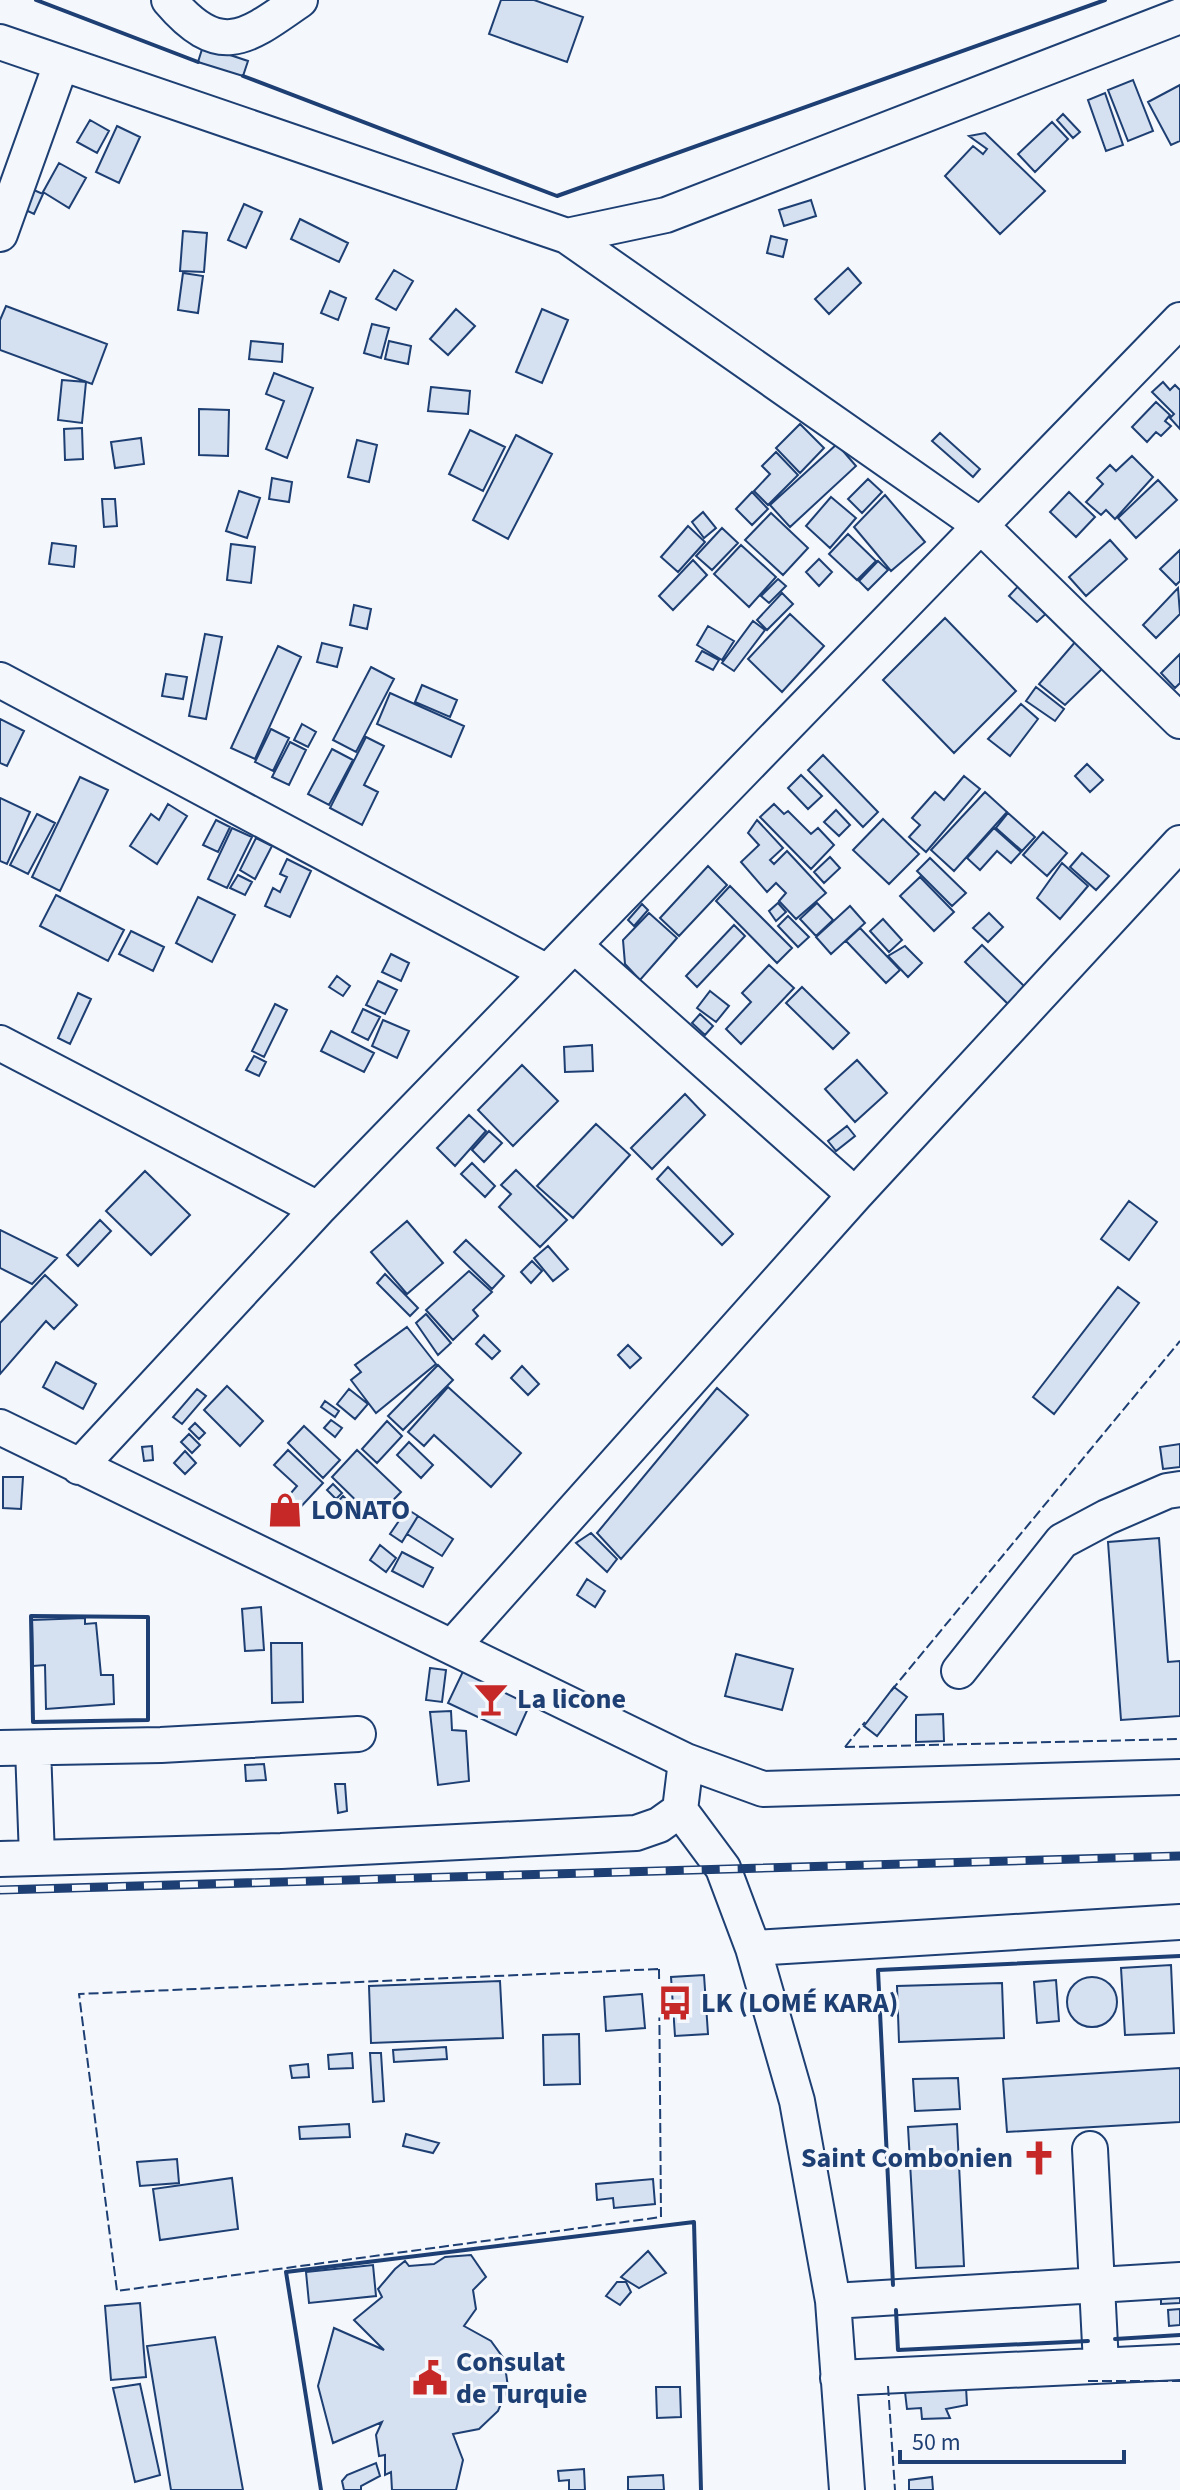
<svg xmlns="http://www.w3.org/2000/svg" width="1180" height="2490" viewBox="0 0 1180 2490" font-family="'Source Sans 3',sans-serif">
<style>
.building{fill:#d5e0f0;stroke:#1d3f73;stroke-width:2}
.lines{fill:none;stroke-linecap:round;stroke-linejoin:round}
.minor-casing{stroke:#1d3f73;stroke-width:38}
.minor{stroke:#f4f7fb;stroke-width:34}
.rail-casing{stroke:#1d3f73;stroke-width:9}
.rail{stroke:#f4f7fb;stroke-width:6;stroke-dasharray:18;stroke-linecap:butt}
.fence{stroke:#1d3f73;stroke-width:2;stroke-dasharray:10 4;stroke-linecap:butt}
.wall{stroke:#1d3f73;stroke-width:4}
.labels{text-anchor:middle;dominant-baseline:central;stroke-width:6;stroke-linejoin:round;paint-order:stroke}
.poi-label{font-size:28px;font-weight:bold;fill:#1d3f73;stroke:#f4f7fb;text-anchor:start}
</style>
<rect width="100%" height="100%" fill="#f4f7fb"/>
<path class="building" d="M501 0H534L583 17 567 62 489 34Z
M203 46 248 61 243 76 198 62Z
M1133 80 1153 131 1128 141 1108 90Z
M1180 85V141L1171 145 1148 102Z
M1105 93 1123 145 1106 151 1088 100Z
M1063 114 1080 132 1073 138 1057 120Z
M90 120 109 131 97 153 77 142Z
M1052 122 1068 139 1035 172 1018 154Z
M117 126 140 137 119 183 96 172Z
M985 133 1045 191 1000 234 945 176 973 146 983 154 987 149 969 136Z
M59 163 86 178 69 208 43 192Z
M27 187 43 194 34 214 19 207Z
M811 200 816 216 784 226 779 210Z
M244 204 262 212 246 248 228 240Z
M300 219 348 243 339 262 291 239Z
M183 231 207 233 204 272 180 271Z
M771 236 787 240 783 257 767 253Z
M848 268 861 283 829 314 815 299Z
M394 270 413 281 396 310 376 299Z
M183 273 203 276 198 313 178 310Z
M330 291 346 298 338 320 321 313Z
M6 306 107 344 92 384 0 350V320Z
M456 309 475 326 448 355 430 339Z
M542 309 568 320 542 383 516 372Z
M372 324 389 328 381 358 364 353Z
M251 341 283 344 282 362 249 359Z
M389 341 411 346 408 364 385 359Z
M274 373 313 388 287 458 266 449 284 401 266 394Z
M62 380 86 382 82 423 58 420Z
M1163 382 1170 390 1175 385 1180 390V429L1170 418 1174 414 1152 392Z
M431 387 470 391 468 414 428 411Z
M1156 402 1170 415 1165 421 1171 426 1161 436 1156 432 1147 442 1132 427Z
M199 409 229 410 228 456 199 455Z
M800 424 824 448 800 473 776 448Z
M82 428 83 459 65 460 64 429Z
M470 430 505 447 483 491 449 474Z
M940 433 980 469 973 477 932 441Z
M516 435 552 454 508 539 473 520Z
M141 438 144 464 115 468 111 442Z
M357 440 377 445 369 482 348 477Z
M837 444 856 466 790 527 770 505Z
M776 452 798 475 768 505 754 491 770 474 762 466Z
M1132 456 1153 477 1115 519 1106 510 1101 515 1086 502 1103 484 1097 478 1110 465 1116 471Z
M272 478 292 482 289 502 269 499Z
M868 479 882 492 862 513 848 499Z
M1158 480 1177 500 1136 538 1118 518Z
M239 491 260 498 247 538 226 531Z
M752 492 768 509 752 525 736 509Z
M1069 492 1095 517 1076 537 1050 512Z
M885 495 925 542 891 571 854 527Z
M831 497 856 518 830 548 806 526Z
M102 499H115L117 526 104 527Z
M703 512 716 528 704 538 692 522Z
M771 513 808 548 783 575 745 540Z
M688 526 705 542 678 572 661 557Z
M722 528 738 543 712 570 696 556Z
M848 534 876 561 857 580 829 554Z
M1110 540 1127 559 1086 596 1069 577Z
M52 543 76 546 74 567 49 564Z
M231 544 255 547 251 583 227 580Z
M741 545 776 577 749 607 714 574Z
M1180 550V581L1176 585 1160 569Z
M819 559 832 572 819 586 806 572Z
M693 560 707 575 673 610 659 596Z
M878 561 888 570 868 590 859 581Z
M778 579 786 586 769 603 761 596Z
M1023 581 1052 608 1037 622 1009 596Z
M1178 588 1180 614 1156 638 1143 625Z
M782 593 793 604 767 630 757 620Z
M354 605 371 609 367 629 350 625Z
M790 614 824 646 782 692 748 659Z
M945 618 1016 691 954 753 883 680Z
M753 621 765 630 734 671 722 663Z
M708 626 734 641 722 660 697 645Z
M205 634 222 637 206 719 189 716Z
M1076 641 1105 666 1065 705 1039 684Z
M322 643 342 648 337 667 317 662Z
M278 646 301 657 255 759 231 748Z
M702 651 719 660 713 670 696 661Z
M1180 654V683L1175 688 1161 673Z
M371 667 394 679 356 752 333 740Z
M166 674 187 677 183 699 162 696Z
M422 685 457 700 450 717 415 702Z
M1036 687 1064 709 1055 721 1026 701Z
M390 693 464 726 451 757 377 724Z
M1021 704 1038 719 1010 756 988 739Z
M0 719 24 731 7 766 0 763Z
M302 724 316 732 308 747 294 740Z
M271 729 289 738 273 771 255 762Z
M366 737 384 746 364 785 378 792 362 825 330 808Z
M290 742 306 750 289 785 272 777Z
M332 749 353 760 329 805 308 794Z
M823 755 878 812 863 827 808 770Z
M1087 764 1103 780 1090 792 1075 776Z
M801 775 822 796 808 809 788 788Z
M964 776 980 789 926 852 909 837 920 825 912 818 935 792 944 800Z
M80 777 108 790 60 891 32 877Z
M985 792 1007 812 954 871 931 850Z
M0 798 30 812 7 864 0 861Z
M168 804 187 816 157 864 130 846 151 814 159 820Z
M774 804 784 814 788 811 811 834 818 828 834 845 811 869 760 817Z
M836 810 850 825 839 836 824 822Z
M1008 813 1035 837 1022 851 996 828Z
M37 814 55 823 28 874 10 865Z
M883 819 919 854 889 884 853 850Z
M216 820 230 827 218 852 203 845Z
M757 820 783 848 770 860 774 864 787 851 826 893 796 919 779 901 786 893 776 883 767 892 741 862 759 845 748 833Z
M232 828 252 837 227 888 208 879Z
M994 828 1021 852 1011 863 997 851 980 870 967 858Z
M1043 832 1067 853 1047 876 1023 855Z
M256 838 272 846 255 879 240 870Z
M1082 853 1109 876 1096 890 1070 867Z
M830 857 840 868 824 883 814 872Z
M930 858 966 893 952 906 917 871Z
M287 859 311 871 290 917 265 906 273 888 280 892 287 877 280 874Z
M1062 863 1088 886 1060 919 1037 898Z
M708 866 727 885 679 936 660 918Z
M238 875 252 882 245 895 230 888Z
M920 877 954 912 934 931 900 896Z
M730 886 792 948 777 963 716 901Z
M56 895 124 930 108 961 40 926Z
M198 897 235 915 212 962 176 943Z
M778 903 786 912 776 921 769 911Z
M817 903 833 920 816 936 800 919Z
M642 904 648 910 634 926 628 920Z
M850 906 865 923 831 954 816 937Z
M649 913 677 938 640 980 625 964 623 940Z
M989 913 1003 927 988 942 973 928Z
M788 916 809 937 798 947 778 926Z
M883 919 902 940 889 952 870 931Z
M734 925 745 936 697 987 686 976Z
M860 928 900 970 886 983 846 941Z
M131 931 164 947 153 971 119 954Z
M982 945 1025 987 1008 1004 965 962Z
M905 946 922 963 908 977 888 956Z
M391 954 409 963 401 981 382 972Z
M769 965 794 988 741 1044 726 1029 751 1002 742 993Z
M337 976 350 986 343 996 329 987Z
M378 981 397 990 385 1014 366 1005Z
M802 987 849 1033 833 1049 786 1003Z
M710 991 729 1006 716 1022 697 1008Z
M78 993 91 999 70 1044 58 1038Z
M275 1004 287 1010 264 1057 252 1051Z
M363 1009 380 1017 368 1040 352 1032Z
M700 1014 713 1026 705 1035 692 1023Z
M383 1020 409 1031 397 1058 372 1046Z
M331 1031 374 1053 364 1072 321 1051Z
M592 1045 593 1071 565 1072 564 1047Z
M254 1056 266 1062 259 1076 246 1070Z
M857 1060 887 1093 855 1122 825 1089Z
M522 1065 558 1101 513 1146 478 1110Z
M685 1094 705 1115 652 1169 631 1148Z
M469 1115 486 1131 455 1166 437 1148Z
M596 1124 630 1155 573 1218 537 1186Z
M847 1126 855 1136 836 1151 828 1141Z
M489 1131 502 1143 484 1162 472 1150Z
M472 1163 495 1186 485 1197 461 1174Z
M668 1167 733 1234 722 1245 657 1179Z
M516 1170 567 1220 540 1247 499 1207 511 1194 501 1185Z
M145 1171 190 1215 151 1255 106 1211Z
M1129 1201 1157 1222 1129 1260 1101 1239Z
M100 1220 111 1231 78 1266 67 1255Z
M407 1221 443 1263 407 1294 371 1252Z
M0 1230 57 1258 32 1284 0 1268Z
M466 1240 504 1276 492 1289 454 1252Z
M548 1246 568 1269 553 1281 534 1258Z
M532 1261 542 1271 531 1283 521 1272Z
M469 1271 492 1292 473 1310 478 1316 453 1340 426 1310Z
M385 1274 418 1308 410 1316 377 1283Z
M45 1275 77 1305 54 1329 46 1321 0 1374V1323Z
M1118 1287 1139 1303 1054 1414 1033 1397Z
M426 1314 451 1343 438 1355 416 1323Z
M407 1327 436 1364 376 1413 351 1380 361 1372 355 1365Z
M484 1335 500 1351 492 1359 476 1344Z
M628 1345 641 1358 630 1368 618 1355Z
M56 1362 96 1384 83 1409 43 1387Z
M438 1365 453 1380 403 1430 388 1416Z
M522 1366 539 1384 528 1395 511 1378Z
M227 1386 263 1421 240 1446 204 1410Z
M448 1387 521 1453 491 1487 434 1435 424 1446 408 1432Z
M717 1388 748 1415 621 1559 597 1533Z
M197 1389 206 1396 182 1424 173 1417Z
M349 1389 368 1404 355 1419 337 1404Z
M325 1401 339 1411 335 1417 321 1407Z
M331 1420 342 1428 335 1437 324 1428Z
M387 1421 402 1436 377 1463 362 1449Z
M195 1423 205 1433 199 1439 189 1429Z
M304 1426 340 1460 323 1478 288 1443Z
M189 1434 200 1445 192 1453 181 1442Z
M409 1442 433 1465 421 1478 397 1455Z
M1180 1444V1467L1163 1469 1160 1447Z
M152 1446 153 1460 144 1461 142 1447Z
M288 1450 323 1483 296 1512 285 1500 297 1486 274 1465Z
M357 1450 401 1492 375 1519 332 1477Z
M185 1451 196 1463 185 1474 174 1463Z
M3 1477H23L21 1509 3 1508Z
M333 1484 342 1493 336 1499 327 1490Z
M343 1496 352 1505 345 1514 335 1505Z
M407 1509 418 1516 402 1542 390 1534Z
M418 1516 453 1539 442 1556 407 1534Z
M591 1533 617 1559 607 1572 576 1543Z
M1159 1538 1168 1662 1180 1661V1716L1121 1720 1108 1542Z
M380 1545 396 1558 386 1572 370 1560Z
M402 1552 433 1568 423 1587 392 1571Z
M587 1579 605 1591 595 1607 577 1595Z
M261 1607 264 1650 245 1651 242 1609Z
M85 1618V1624L96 1623 101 1675H113L114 1704 46 1709 45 1665 33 1666 32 1620Z
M271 1643H302L303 1702 272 1703Z
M736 1654 793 1669 782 1710 725 1696Z
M467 1663 534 1695 516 1735 448 1703Z
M430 1668 446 1670 442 1702 426 1700Z
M894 1687 907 1697 877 1736 864 1726Z
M451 1711 452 1730 466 1731 469 1781 438 1785 430 1712Z
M943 1714 944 1741 916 1742V1715Z
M264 1764 266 1780 246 1781 245 1765Z
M335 1784H345L347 1811 338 1813Z
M1171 1965 1174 2033 1125 2035 1121 1968Z
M704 1975 708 2034 675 2036 671 1977Z
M1067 2002a25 25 0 1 1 50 0a25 25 0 1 1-50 0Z
M1056 1980 1059 2021 1037 2023 1034 1982Z
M500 1981 503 2038 371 2043 369 1986Z
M1002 1983 1004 2038 899 2042 897 1986Z
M642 1994 645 2028 606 2031 604 1997Z
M579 2034 580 2084 544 2085 543 2035Z
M446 2047 447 2059 394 2062 393 2050Z
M352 2053 353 2068 329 2069 328 2055Z
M370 2053H381L384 2101 373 2102Z
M308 2064 309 2077 292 2078 290 2066Z
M1180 2068V2122L1007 2132 1003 2079Z
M958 2078 960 2109 915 2111 913 2079Z
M349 2124 350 2137 300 2139 299 2127Z
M957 2124 964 2266 916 2268 908 2127Z
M406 2134 439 2143 433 2153 403 2146Z
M177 2159 179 2183 140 2186 137 2162Z
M232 2178 238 2229 160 2240 153 2189Z
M653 2179 655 2204 614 2208 613 2198 597 2200 596 2184Z
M648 2251 666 2273 639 2288 621 2277Z
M471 2255 486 2277 473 2290 476 2309 464 2326 491 2341 504 2359 508 2387 498 2411 479 2429 453 2434 463 2460 456 2490H392L391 2472 385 2475V2455L379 2456 376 2435 382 2422 333 2443 318 2386 334 2328 384 2350 354 2320 382 2297 378 2289 395 2269 405 2261 409 2266 434 2264 445 2257Z
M373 2265 376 2296 309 2303 306 2272Z
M617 2282H626L631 2292 620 2305 606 2296Z
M1180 2294V2303L1161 2304V2295Z
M140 2303 146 2377 111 2380 105 2306Z
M1180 2309V2325L1169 2326 1168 2310Z
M215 2337 243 2490H171L147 2346Z
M140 2384 160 2475 135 2482 113 2388Z
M656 2387H680L681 2417 657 2418Z
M966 2387 967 2405 946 2409 950 2418 922 2419 921 2408 907 2409 905 2392Z
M376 2463 380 2476 361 2486V2490H344L342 2481 347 2475Z
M584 2469 585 2490H569V2480L559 2481 558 2471Z
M663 2475 664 2490H628V2477Z
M932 2477 933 2490H909V2480Z"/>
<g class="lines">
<g class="minor-casing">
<path id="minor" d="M169 0C220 60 246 38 300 0
M0 42 567 236 980 525 1180 721
M0 234 61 64
M567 236 666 215 1180 16
M0 680 547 972
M574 945 855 1195
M0 1043 318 1209
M0 1427 686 1761 763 1789 1180 1777
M79 1467 318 1209 1180 320
M452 1647 855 1195 1180 843
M959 1671 1062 1541 1107 1517 1167 1491 1180 1489
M0 1748 161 1745 358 1734
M33 1748 37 1857
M686 1761 680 1810 723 1868 753 1948 797 2101 833 2301 847 2490
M0 1859 281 1851 636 1833 659 1825 680 1810
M753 1948 1180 1922
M1090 2149 1101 2364
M833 2301 1180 2280
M838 2378 1180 2362"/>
</g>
<use href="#minor" class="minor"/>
<g class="rail-casing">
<path id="rail" d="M0 1890 1180 1856"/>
</g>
<use href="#rail" class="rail"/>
<path class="fence" d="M891 1691 1180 1341
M845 1747 865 1722
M845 1747 1180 1739
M659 1969 661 2217 117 2291 79 1994Z
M1088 2381H1180
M888 2386 895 2490"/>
<path class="wall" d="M36 0 198 62
M243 76 557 196 1105 0
M31 1616 148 1617V1720L33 1722Z
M893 2285 878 1970 1180 1956
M896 2310 898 2350 1088 2341
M1115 2339 1180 2335
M321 2490 286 2272 694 2222 701 2490"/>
</g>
<defs>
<g id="shop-bare" transform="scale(2.76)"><path d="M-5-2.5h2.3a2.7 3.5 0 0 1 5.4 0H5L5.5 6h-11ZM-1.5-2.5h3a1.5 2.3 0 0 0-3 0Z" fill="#c62828" stroke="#f4f7fb" stroke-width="2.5" paint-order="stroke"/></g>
<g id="bar-bare" transform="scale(2.76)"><path d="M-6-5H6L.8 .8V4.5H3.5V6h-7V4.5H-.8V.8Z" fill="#c62828" stroke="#f4f7fb" stroke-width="2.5" paint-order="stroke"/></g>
<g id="bus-bare" transform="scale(2.76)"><path d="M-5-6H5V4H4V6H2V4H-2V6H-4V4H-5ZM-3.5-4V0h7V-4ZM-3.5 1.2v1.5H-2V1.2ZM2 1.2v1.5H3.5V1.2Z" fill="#c62828" stroke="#f4f7fb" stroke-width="2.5" paint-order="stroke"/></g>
<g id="church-bare" transform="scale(2.76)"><path d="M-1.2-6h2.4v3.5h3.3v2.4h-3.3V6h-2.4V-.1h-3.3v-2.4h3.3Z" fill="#c62828" stroke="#f4f7fb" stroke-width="2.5" paint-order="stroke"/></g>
<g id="civic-bare" transform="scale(2.76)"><path d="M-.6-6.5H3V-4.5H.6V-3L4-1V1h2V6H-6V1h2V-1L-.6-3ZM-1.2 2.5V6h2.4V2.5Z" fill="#c62828" stroke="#f4f7fb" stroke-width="2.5" paint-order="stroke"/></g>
</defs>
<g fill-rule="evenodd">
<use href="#shop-bare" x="285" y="1510"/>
<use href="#bar-bare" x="491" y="1699"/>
<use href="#bus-bare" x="675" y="2003"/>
<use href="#church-bare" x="1039" y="2158"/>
<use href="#civic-bare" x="430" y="2378"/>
</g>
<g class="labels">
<g class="poi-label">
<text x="311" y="1510">LONATO</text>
<text x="517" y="1699">La licone</text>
<text x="701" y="2003">LK (LOMÉ KARA)</text>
<text x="1013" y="2158" text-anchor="end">Saint Combonien</text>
<text x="456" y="2362">Consulat<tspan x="456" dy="32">de Turquie</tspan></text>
</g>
</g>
<path d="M900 2450v12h224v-12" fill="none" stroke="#1d3f73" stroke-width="4"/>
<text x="912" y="2450" font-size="24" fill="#1d3f73" stroke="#f4f7fb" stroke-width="6" paint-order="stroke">50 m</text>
</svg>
